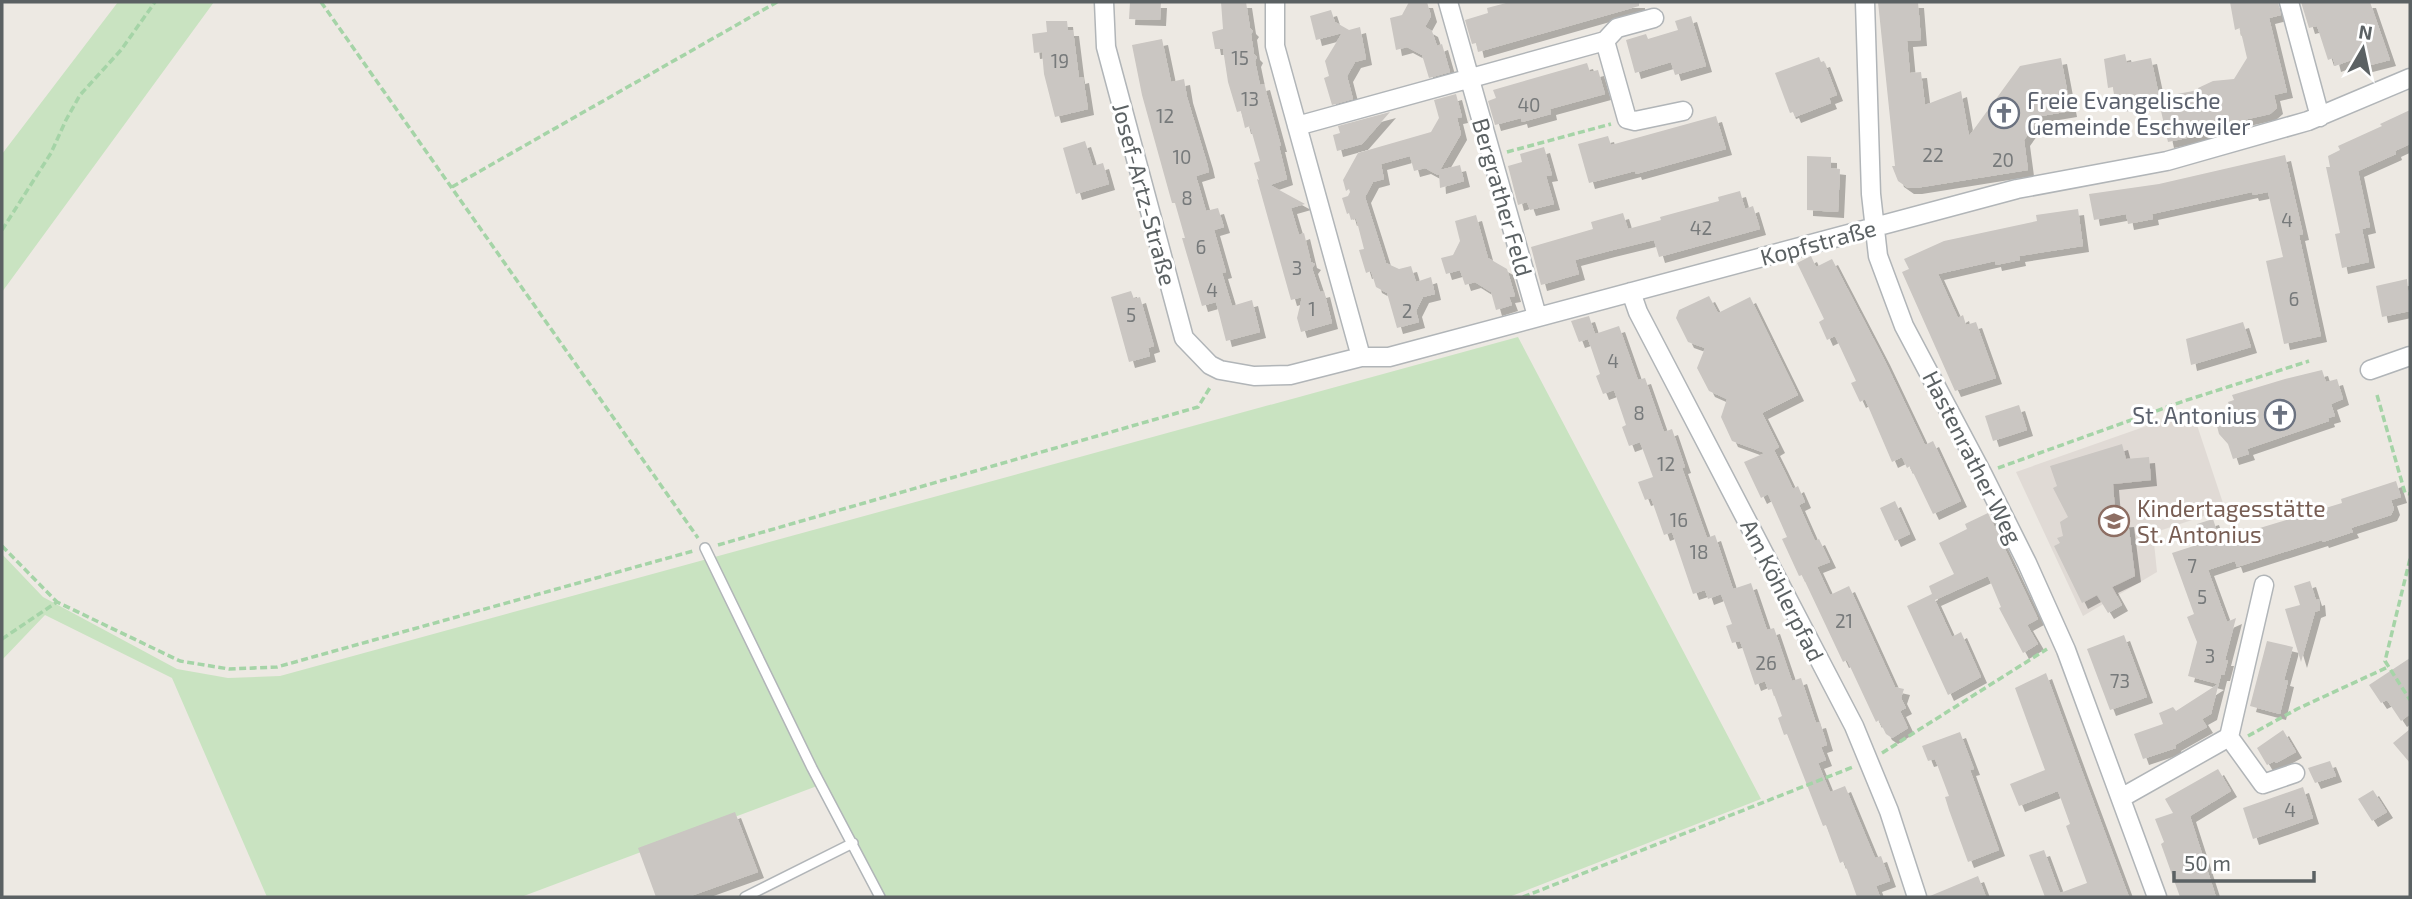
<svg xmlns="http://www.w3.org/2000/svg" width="2412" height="899" viewBox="0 0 2412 899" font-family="'Exo 2',sans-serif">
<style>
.education{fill:#e0dad5}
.green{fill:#c9e3c1}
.building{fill:#cac6c2;filter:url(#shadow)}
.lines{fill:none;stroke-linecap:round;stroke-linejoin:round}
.lane-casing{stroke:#b1b5b8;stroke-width:12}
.street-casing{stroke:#b1b5b8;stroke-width:21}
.path{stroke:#a5d4a7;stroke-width:3.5;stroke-dasharray:7 3.5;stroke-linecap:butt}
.lane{stroke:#fff;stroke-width:9}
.street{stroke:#fff;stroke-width:18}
.labels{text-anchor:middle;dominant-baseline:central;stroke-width:6;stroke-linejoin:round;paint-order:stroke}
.number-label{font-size:19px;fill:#777a7b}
.worship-label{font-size:23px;fill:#5b616d;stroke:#fff;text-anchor:start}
.street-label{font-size:23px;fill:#5b6163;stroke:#fff}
.education-label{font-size:23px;fill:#785e54;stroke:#fff;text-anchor:start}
</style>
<defs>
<filter id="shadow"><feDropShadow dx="6" dy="6" stdDeviation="0" flood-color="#0004"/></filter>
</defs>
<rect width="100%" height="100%" fill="#ede9e3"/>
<path class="education" d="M2192 410 2225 509 2153 533 2157 572 2083 616 2016 472Z"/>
<path class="green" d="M118 2H214L2 292V154Z
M1518 337 1761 799 1509 897H875L817 786 521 897H267L172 678 45 615 2 660V554L43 597 177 669 228 678 280 676Z"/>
<path class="building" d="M1130 2H1161L1160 20 1129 19Z
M1221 2H1246L1250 28 1253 31 1251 34 1254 54 1257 57 1255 61 1260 85 1264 84 1281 146H1279L1287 179 1270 185 1305 204 1291 208 1299 235 1304 233 1311 262 1315 264 1312 268 1320 292 1324 291 1332 323 1301 332 1297 318 1302 297 1291 300 1257 179 1259 180 1254 163 1260 161 1250 126 1245 128 1241 111 1237 112 1228 82 1223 49H1215L1212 32 1223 29Z
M1409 2H1427L1431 16 1425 27 1432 31 1437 46 1442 44 1450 72 1429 78 1422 55 1407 47 1396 50 1390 18 1402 15Z
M1510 2H1639V6L1478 52 1476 43 1472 44 1465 20 1488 13 1487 8Z
M1878 2H1918L1921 40 1907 41 1910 73 1921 72 1925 105 1961 91 1969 136 2020 66 2061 58 2071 111 2041 116 2024 140 2028 170 1916 188H1908L1898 181 1892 166H1895Z
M2230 2H2278L2281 15 2269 18 2287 92 2274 95 2277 108 2270 114 2209 128 2210 133 2168 142 2159 102 2177 94 2199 90 2198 88 2213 81 2234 79 2247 58 2240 28 2235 30Z
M2301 2H2370L2390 60 2359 68 2354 59 2335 66 2333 58 2328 60 2317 26 2309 28Z
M1331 10 1335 22 1349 30 1360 27 1366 59 1355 62 1347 76 1353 99 1332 105 1324 78 1329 76 1325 61 1342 33 1316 40 1310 16Z
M1691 16 1706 66 1675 75 1671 62 1635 73 1626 40 1646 34 1648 39 1678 30 1675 21Z
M1046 21H1067L1068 30H1073L1079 78 1083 77 1088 109 1055 117 1044 74 1042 52 1034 53 1032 34 1047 32Z
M1162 39 1171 82 1184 79 1187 97 1207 163 1209 172 1196 176 1206 211 1218 208 1224 227 1214 230 1226 272 1222 273 1232 306 1252 300 1260 332 1226 341 1216 302 1202 306 1182 238H1185L1175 203H1172L1142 95 1132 45Z
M2125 54 2127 63 2151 58 2160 100 2116 106 2113 87 2108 88 2104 59Z
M1819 57 1821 62 1824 61 1837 95 1829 98 1831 103 1795 117 1793 112 1790 113 1775 73Z
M1587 63 1590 72 1598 70 1605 94 1550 109 1551 114 1522 122 1521 118 1495 125 1488 101 1496 98 1493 90Z
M1456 94 1462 117 1457 118 1461 134 1440 170 1460 165 1464 181 1440 188 1439 173 1438 175 1425 168 1414 171 1410 156 1381 164 1384 179 1373 182 1365 197 1386 263 1399 269 1411 266 1416 282 1431 277 1435 294 1423 297 1416 311 1419 322 1397 328 1387 293 1376 287 1371 271 1366 273 1359 250 1364 249 1356 218 1351 220 1349 213 1347 214 1342 198 1348 196 1350 192 1349 189 1346 191 1343 180 1358 153 1431 132 1439 118 1434 100Z
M2410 110V144L2395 151 2396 154 2358 171 2370 227 2362 229 2369 262 2342 268 2335 234 2340 233 2326 167H2330L2328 156 2340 150 2338 146 2382 126 2380 124Z
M1390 112 1362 144 1337 151 1333 135 1340 133 1338 126Z
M1716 116 1726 149 1636 174 1635 171 1589 183 1578 144 1608 136 1611 145Z
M1085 141 1093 166 1103 163 1109 184 1076 194 1063 148Z
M1544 147 1552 175 1546 176 1554 204 1530 210 1527 202 1518 205 1508 166 1522 162 1520 154Z
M2285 155 2303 234 2299 235 2321 336 2284 344 2266 261 2283 257 2268 192 2253 195 2252 192 2152 214 2153 219 2128 224 2126 214 2094 220 2089 194 2159 184Z
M1807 156 1831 157V168L1840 169 1838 212 1807 210Z
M1740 191 1745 209 1753 206 1760 229 1659 257 1654 240 1609 251 1575 260 1579 274 1541 285 1531 247 1593 229 1591 222 1623 213 1628 229 1661 220 1660 217 1719 201 1718 197Z
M2078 209 2083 246 2019 256 2020 260 1996 265 1995 261 1938 274 1958 318 1963 315 1966 325 1976 322 1996 378 1955 391 1902 272 1909 269 1904 259 1944 241 2037 221 2036 215Z
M1476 215 1488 258 1507 269 1515 296 1509 297 1512 305 1496 310 1491 292 1475 282 1465 285 1460 270 1446 274 1441 258 1453 255 1460 241 1455 221Z
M1811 256 1816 267 1832 259 1884 359 1925 445 1933 441 1961 501 1933 514 1910 466 1907 468 1902 457 1892 462 1865 399 1860 402 1851 383 1856 381 1835 336 1827 340 1819 322 1824 319 1797 263Z
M2407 279 2410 311 2382 317 2376 286Z
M1131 291 1134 299 1140 297 1154 346 1148 348 1150 356 1129 362 1111 297Z
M1709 296 1718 313 1750 297 1798 395 1762 413 1779 447 1774 450 1782 466 1793 489 1798 486 1805 502 1799 505 1815 541 1819 539 1830 562 1817 567 1830 595 1849 586 1895 687 1904 689 1901 698 1906 708 1900 711 1908 728 1892 738 1886 734 1879 720 1876 722 1847 660 1843 662 1802 575 1799 576 1782 539 1787 537 1768 494 1761 498 1744 462 1765 453 1732 441 1721 417 1727 399 1709 391 1697 368 1705 348 1688 342 1676 318 1679 310Z
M1589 316 1595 334 1619 326 1638 380 1645 378 1664 432 1672 429 1685 467 1682 468 1707 538 1715 535 1733 589 1751 583 1767 630 1774 628 1792 681 1801 678 1816 723 1820 722 1827 745 1821 747 1826 760 1818 763 1830 792 1845 786 1875 858 1881 856 1890 881 1876 886 1880 897H1857L1844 861 1840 863 1826 825 1823 826 1787 734 1784 735 1778 718 1782 716 1772 689 1768 690 1765 681 1755 685 1740 641 1732 643 1726 626 1732 624 1721 594 1708 599 1705 590 1693 594 1672 532 1664 535 1651 498 1645 500 1638 482 1653 477 1640 442 1629 446 1622 427 1626 425 1614 390 1603 394 1596 376 1600 374 1588 339 1579 342 1571 321Z
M2243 322 2251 347 2191 365 2186 339Z
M2322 370 2326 382 2337 379 2343 399 2331 404 2335 416 2328 418 2329 421 2247 449 2249 454 2233 459 2228 444 2219 434 2217 426 2221 415 2232 412 2228 402 2234 400 2232 395 2285 379Z
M2019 405 2027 430 1993 441 1985 416Z
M2122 444 2126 459 2149 457 2151 480 2113 484 2116 522 2128 521 2135 576 2112 587 2122 605 2108 613 2097 595 2082 603 2054 546 2060 543 2057 538 2063 536 2060 522 2068 517 2053 488 2057 486 2050 466Z
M2396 481 2401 497 2391 500 2394 509 2391 515 2351 528 2353 532 2323 542 2322 540 2237 567 2235 561 2208 570 2227 622 2236 618 2225 660H2228L2224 675H2221L2211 714 2202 719 2207 727 2175 745 2176 748 2143 759 2134 734 2163 724 2159 713 2173 707 2176 711 2218 684 2188 676 2197 642 2187 617 2194 614 2172 553 2203 543 2197 524 2213 519 2220 540 2342 503 2341 499Z
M1895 501 1910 534 1895 541 1880 508Z
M1988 513 2038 619 2027 625 2038 644 2023 653 1999 608 2001 607 1988 576 1935 600 1952 637 1961 632 1981 677 1948 695 1907 606 1932 594 1929 586 1954 574 1939 543 1967 529 1965 524Z
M2310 581 2316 600 2319 599 2320 610 2315 612 2301 662 2285 609 2300 605 2294 586Z
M2124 635 2147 697 2110 710 2087 649Z
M2267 641 2293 647 2284 680 2288 681 2280 714 2250 706Z
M2410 658V714L2401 721 2387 700 2381 703 2369 685Z
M2046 673 2082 771 2129 897H2045L2029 855 2044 850 2060 893 2087 883 2066 826 2070 824 2058 791 2019 806 2010 784 2045 770 2015 688Z
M2410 729V763L2393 743Z
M2283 730 2296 752 2276 763 2275 761 2267 765 2257 748Z
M1960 732 1974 769 1970 770 1999 850 1968 862 1949 810 1945 797 1949 796 1935 759 1928 761 1922 746Z
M2330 761 2336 776 2315 783 2308 768Z
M2218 769 2231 791 2190 816 2216 897H2180L2161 844 2164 842 2155 819 2173 813 2165 799Z
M2303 787 2313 818 2253 839 2243 808Z
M2373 790 2387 812 2372 821 2358 799Z
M735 812 758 872 688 897H656L638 848Z
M1978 876 1986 897H1930V896Z"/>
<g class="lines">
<g class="lane-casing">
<path id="lane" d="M705 548 812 768 880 897
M745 897 853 843"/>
</g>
<g class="street-casing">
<path id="street" d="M1104 2 1106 47 1184 338 1210 365 1220 370 1254 376 1290 375 1361 357H1389L2017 189 2167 161 2308 121 2410 78
M1275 2V46L1361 357
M1448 2 1537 316
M1865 2 1871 194 1878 256 1904 326 1983 475 2027 563 2066 650 2157 897
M2289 2 2320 117
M1605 41 1617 28 1654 18
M1297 126 1605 41 1627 119 1635 121 1683 111
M1631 292 1638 312 1854 726 1889 811 1917 897
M2370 370 2410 356
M2229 737 2263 784 2295 773
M2121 798 2229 737 2264 585"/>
</g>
<path class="path" d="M321 2 698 538
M1507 152 1611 124
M452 187 777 2
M2 230 51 153 66 120 80 95 121 50 155 2
M2377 395 2405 493 2410 494
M1998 468 2184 401 2309 361
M718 545 1198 407 1211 386
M2 546 57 602
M2410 559 2385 661 2410 700
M2 639 57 602 180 661 229 669 277 667 693 551
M2248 736 2297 709 2388 667
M1882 753 2047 649
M1523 897 1853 767"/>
<use href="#lane" class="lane"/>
<use href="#street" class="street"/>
</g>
<defs>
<g id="church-ring" transform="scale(1.575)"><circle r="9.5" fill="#fff" stroke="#6b7280" stroke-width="1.5"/><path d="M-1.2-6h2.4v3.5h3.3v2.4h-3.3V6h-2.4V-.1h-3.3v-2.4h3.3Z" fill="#6b7280"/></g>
<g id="school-ring" transform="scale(1.575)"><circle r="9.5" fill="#fff" stroke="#8d6e63" stroke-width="1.5"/><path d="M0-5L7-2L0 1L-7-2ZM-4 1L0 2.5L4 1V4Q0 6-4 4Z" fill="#8d6e63"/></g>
</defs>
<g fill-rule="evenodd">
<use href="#church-ring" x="2004" y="113"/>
<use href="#church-ring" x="2280" y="415"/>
<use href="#school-ring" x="2114" y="521"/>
</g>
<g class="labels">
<g class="number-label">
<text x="1240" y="57">15</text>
<text x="1060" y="60">19</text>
<text x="1250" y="98">13</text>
<text x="1529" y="104">40</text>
<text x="1165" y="115">12</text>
<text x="1933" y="154">22</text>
<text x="1182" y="156">10</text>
<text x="2003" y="159">20</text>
<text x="1187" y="197">8</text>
<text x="2287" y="219">4</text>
<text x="1701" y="227">42</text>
<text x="1201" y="246">6</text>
<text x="1297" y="267">3</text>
<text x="1212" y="289">4</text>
<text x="2294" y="298">6</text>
<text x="1312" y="308">1</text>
<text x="1407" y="310">2</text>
<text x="1131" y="314">5</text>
<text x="1613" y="360">4</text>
<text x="1639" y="412">8</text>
<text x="1666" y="463">12</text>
<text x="1679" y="519">16</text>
<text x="1699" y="551">18</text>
<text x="2192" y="565">7</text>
<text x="2202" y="596">5</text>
<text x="1844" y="620">21</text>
<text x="2210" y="655">3</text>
<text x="1766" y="662">26</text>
<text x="2120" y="680">73</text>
<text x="2290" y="809">4</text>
</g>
<g class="worship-label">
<text x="2027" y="100">Freie Evangelische<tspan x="2027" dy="26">Gemeinde Eschweiler</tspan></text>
<text x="2257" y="415" text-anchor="end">St. Antonius</text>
</g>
<g class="street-label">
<text transform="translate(1145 194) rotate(75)">Josef-Artz-Straße</text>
<text transform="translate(1503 197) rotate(74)">Bergrather Feld</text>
<text transform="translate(1818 242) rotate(-15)">Kopfstraße</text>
<text transform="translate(1973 457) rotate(63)">Hastenrather Weg</text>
<text transform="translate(1783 590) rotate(63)">Am Köhlerpfad</text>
</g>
<g class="education-label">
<text x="2137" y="508">Kindertagesstätte<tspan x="2137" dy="26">St. Antonius</tspan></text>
</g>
</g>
<rect width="2412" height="899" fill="none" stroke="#5b6163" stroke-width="7"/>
<g transform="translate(2363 49) rotate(9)" stroke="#ffffff" stroke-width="5" paint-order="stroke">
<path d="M0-5L12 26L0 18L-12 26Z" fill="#5b6163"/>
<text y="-10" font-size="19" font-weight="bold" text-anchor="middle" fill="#5b6163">N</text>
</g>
<path d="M2174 871v10h140v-10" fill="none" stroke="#5b6163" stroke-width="3.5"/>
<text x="2184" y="871" font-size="21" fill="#5b6163" stroke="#ffffff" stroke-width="5" paint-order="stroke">50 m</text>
</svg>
